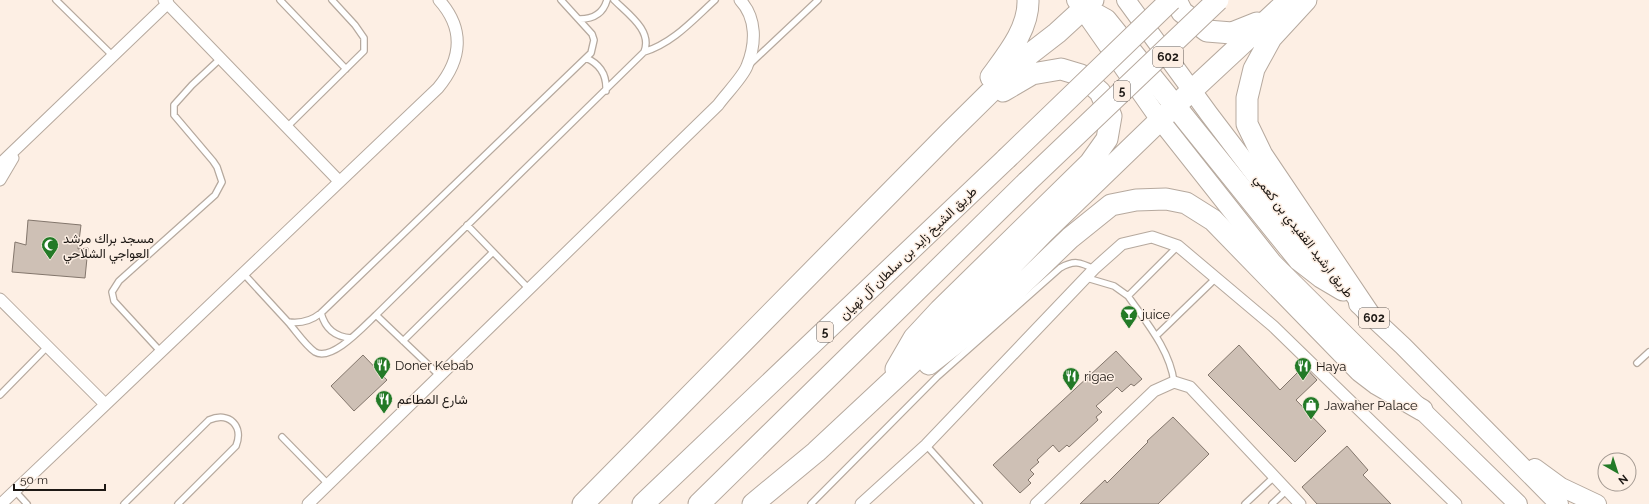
<svg xmlns="http://www.w3.org/2000/svg" width="1649" height="504" viewBox="0 0 1649 504" font-family="Raleway,Vazirmatn,sans-serif">
<style>
.building{fill:#cec0b5;stroke:#83766c}
.lines{fill:none;stroke-linecap:round;stroke-linejoin:round}
.service-casing{stroke:#b6a99e;stroke-width:8}
.minor-casing{stroke:#b6a99e;stroke-width:13}
.primary-casing{stroke:#b6a99e;stroke-width:20}
.motorway-casing{stroke:#b6a99e;stroke-width:23}
.service{stroke:#fff;stroke-width:5.5}
.minor{stroke:#fff;stroke-width:11}
.primary{stroke:#fff;stroke-width:18}
.motorway{stroke:#fff;stroke-width:21}
.motorway-bridge-casing{stroke:#b6a99e;stroke-width:23;stroke-linecap:butt}
.motorway-bridge{stroke:#fff;stroke-width:21}
.labels{text-anchor:middle;dominant-baseline:central;stroke-width:3;stroke-linejoin:round;paint-order:stroke}
.shield{fill:#fdefe4;stroke:#605852;stroke-width:1}
.shield-label{font-size:12px;font-weight:bold;fill:#1d1814}
.street-label{font-size:13px;fill:#1d1814;stroke:#fdefe4}
.poi-label{font-size:13px;fill:#1d1814;stroke:#fdefe4;text-anchor:start}
</style>
<rect width="100%" height="100%" fill="#fdefe4"/>
<path class="building" d="M28 220 81 225 78 249 88 248 85 278 12 272 15 242 26 245Z
M1239 345 1280 390 1304 366 1317 380 1296 400 1326 431 1295 462 1208 375Z
M1116 351 1142 379 1134 386 1131 384 1122 392 1117 387 1103 400 1096 406 1102 412 1096 417 1098 420 1069 447 1067 445 1059 452 1053 445 1037 460 1039 462 1030 470 1034 474 1028 480 1031 483 1020 493 993 465Z
M363 355 387 380 354 411 331 386Z
M1173 417 1209 454 1158 504H1080L1105 480 1107 483 1148 442 1147 441Z
M1347 446 1368 470 1363 475 1391 504H1317L1302 487Z"/>
<g class="lines">
<g class="service-casing">
<path id="service" d="M56 0 113 56
M280 0 346 69
M561 0 592 34 594 40 591 53 321 313C311 321 301 324 288 322 296 331 305 345 315 352 332 362 364 326 376 315L644 52C653 31 628 14 614 0
M580 19C593 19 603 14 607 0
M644 52C673 43 693 20 715 0
M586 58C600 64 607 75 606 91
M750 64 818 0
M287 127 364 51V38L355 25 332 0
M467 225 529 289
M243 273 288 322
M1087 278 1114 286 1128 296 1178 246
M1128 296C1146 322 1170 350 1174 382
M321 313C325 328 335 337 351 338
M376 315 440 376
M1156 336 1216 278
M403 341 493 252
M160 351 114 301 112 292 119 281 215 195 222 182 217 167 213 161 174 115V105L192 85 221 58
M1637 363 1649 352
M0 395 48 346
M282 437 328 484
M926 445 979 504
M15 491 27 504
M124 504 209 420C229 411 244 426 236 446L178 504
M811 504 937 377 1060 268C1074 260 1080 262 1094 269
M1245 504 1274 477
M1272 504 1287 490"/>
</g>
<g class="minor-casing">
<path id="minor" d="M164 0 339 181
M0 164 168 3
M0 180 13 158
M0 299 105 404
M1 504 438 88C462 59 465 29 439 0
M308 504 718 105C725 95 743 77 747 66 756 44 757 18 740 0
M861 504 926 445 1094 269 1122 244 1152 237 1178 246 1273 326 1456 504
M1036 504 1154 391 1174 382 1190 387 1300 504"/>
</g>
<g class="primary-casing">
<path id="primary" d="M1076 0 1160 120 1273 263 1401 390 1518 504
M1126 0 1209 114 1339 285
M1358 304 1403 346 1559 504
M1535 468 1561 487 1597 504"/>
</g>
<g class="motorway-casing">
<path id="motorway" d="M1176 0 1182 12 1207 31 1232 33 1257 23
M1306 0 1271 38 1254 69 1247 98V124L1262 155 1369 314
M1083 9 1097 15 1106 20 1299 260 1321 277 1343 290
M991 77C1007 55 1029 29 1028 0
M929 364 966 335 1016 290 1070 238 1111 205 1136 200 1166 199 1186 203 1213 220 1360 371 1377 384 1422 410
M896 369 914 338 940 310 1090 163 1107 139 1111 116 1100 92 1081 75 1061 69 1032 74 1003 91
M583 504 950 132 1026 57 1057 33 1093 0
M643 504 1006 159
M699 504 1027 182
M753 504 816 452 964 314 1044 232 1160 120 1289 0"/>
</g>
<use href="#service" class="service"/>
<use href="#minor" class="minor"/>
<use href="#primary" class="primary"/>
<use href="#motorway" class="motorway"/>
<g class="motorway-bridge-casing">
<path id="motorway-bridge" d="M1006 159 1171 0
M1027 182 1218 0"/>
</g>
<use href="#motorway-bridge" class="motorway-bridge"/>
</g>
<defs>
<g id="mosque-pin" transform="scale(0.9)"><path d="M0 17L-7.5 6A9.5 9.5 0 1 1 7.5 6Z" fill="#237a27" stroke="#fdefe4"/><path d="M3.5-4.9A6 6 0 1 0 3.5 4.9A5 5 0 1 1 3.5-4.9Z" fill="#fff"/></g>
<g id="bar-pin" transform="scale(0.9)"><path d="M0 17L-7.5 6A9.5 9.5 0 1 1 7.5 6Z" fill="#237a27" stroke="#fdefe4"/><path d="M-6-5H6L.8 .8V4.5H3.5V6h-7V4.5H-.8V.8Z" fill="#fff"/></g>
<g id="restaurant-pin" transform="scale(0.9)"><path d="M0 17L-7.5 6A9.5 9.5 0 1 1 7.5 6Z" fill="#237a27" stroke="#fdefe4"/><path d="M-5-6h1v4h1v-4h1v4h1v-4h1v5L-1.5 .5V6h-2V.5L-5-1ZM5-6V6H3V1.5H1.5Q1.5-4 5-6Z" fill="#fff"/></g>
<g id="shop-pin" transform="scale(0.9)"><path d="M0 17L-7.5 6A9.5 9.5 0 1 1 7.5 6Z" fill="#237a27" stroke="#fdefe4"/><path d="M-5-2.5h2.3a2.7 3.5 0 0 1 5.4 0H5L5.5 6h-11ZM-1.5-2.5h3a1.5 2.3 0 0 0-3 0Z" fill="#fff"/></g>
</defs>
<g fill-rule="evenodd">
<use href="#mosque-pin" x="50" y="245"/>
<use href="#bar-pin" x="1129" y="314"/>
<use href="#restaurant-pin" x="382" y="365"/>
<use href="#restaurant-pin" x="1303" y="366"/>
<use href="#restaurant-pin" x="1071" y="376"/>
<use href="#restaurant-pin" x="384" y="399"/>
<use href="#shop-pin" x="1311" y="405"/>
</g>
<g class="labels">
<g class="shield">
<rect x="1153" y="47" width="30" height="20" rx="3"/>
<rect x="1114" y="81" width="16" height="20" rx="3"/>
<rect x="1359" y="308" width="30" height="20" rx="3"/>
<rect x="817" y="322" width="16" height="20" rx="3"/>
</g>
<g class="shield-label">
<text x="1168" y="57">602</text>
<text x="1122" y="91">5</text>
<text x="1374" y="318">602</text>
<text x="825" y="332">5</text>
</g>
<g class="street-label">
<text transform="translate(1304 236) rotate(52)">طريق ارشيد القفيدي بن كعمي</text>
<text transform="translate(908 253) rotate(-44)">طريق الشيخ زايد بن سلطان آل نهيان</text>
</g>
<g class="poi-label">
<text x="63" y="238">مسجد براك مرشد<tspan x="63" dy="15">العواجي الشلاحي</tspan></text>
<text x="1142" y="314">juice</text>
<text x="395" y="365">Doner Kebab</text>
<text x="1316" y="366">Haya</text>
<text x="1084" y="376">rigae</text>
<text x="397" y="399">شارع المطاعم</text>
<text x="1324" y="405">Jawaher Palace</text>
</g>
</g>
<g transform="translate(1617 472) rotate(141)"><circle r="19" fill="#fdefe4" stroke="#a39991"/>
<path d="M0-3L7 15L0 10L-7 15Z" fill="#237a27"/>
<text y="-6" font-size="11" font-weight="bold" text-anchor="middle" fill="#1d1814">N</text>
</g>
<path d="M14 484v6h91v-6" fill="none" stroke="#1d1814" stroke-width="2"/>
<text x="20" y="484" font-size="12" fill="#1d1814" stroke="#fdefe4" stroke-width="3" paint-order="stroke">50 m</text>
</svg>
